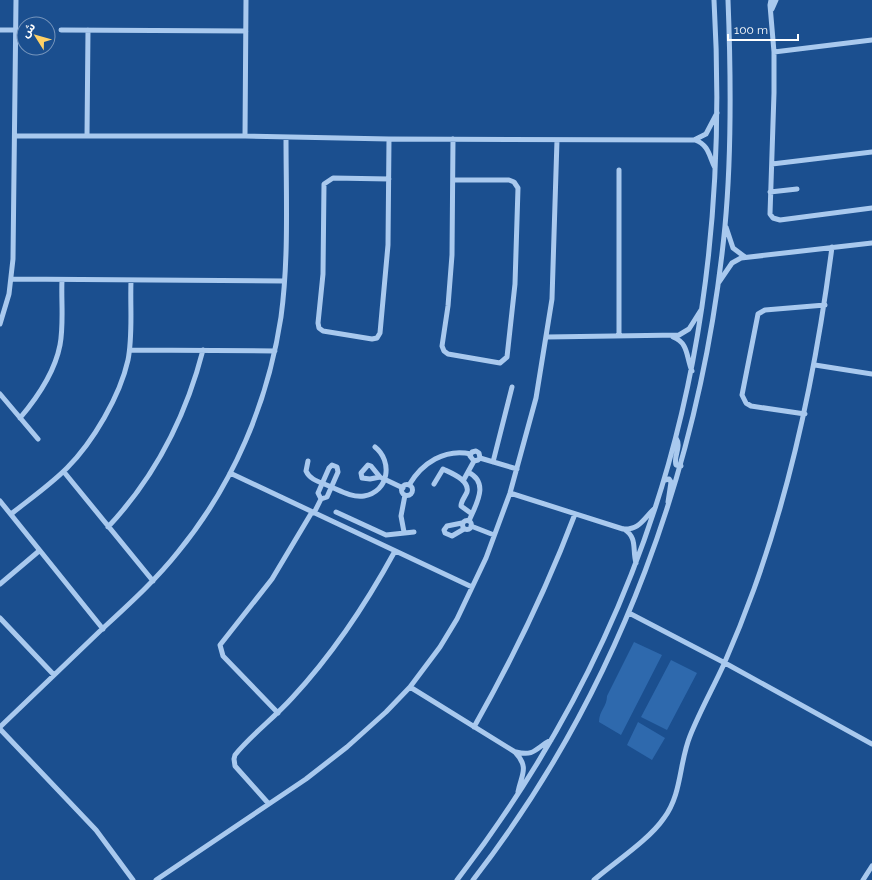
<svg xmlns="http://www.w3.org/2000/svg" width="872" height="880" viewBox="0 0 872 880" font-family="Raleway,'Noto Sans Arabic',sans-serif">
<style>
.green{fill:#2e69ad}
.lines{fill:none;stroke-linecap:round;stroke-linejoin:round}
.minor{stroke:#a9c9ee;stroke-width:5}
</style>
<rect width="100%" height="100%" fill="#1b4f8f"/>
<path class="green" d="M634 642 662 655 621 735 599 722C599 710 607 707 607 696Z
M671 660 697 673 667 730 641 717Z
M638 722 665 738 652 760 627 745Z"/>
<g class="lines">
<path class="minor" d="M771 0 770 5 774 52V93L770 214 773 218 780 220 872 208
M772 9 776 0
M0 30H15
M61 30 246 31
M774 52 872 40
M15 136H245L389 139 694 140 706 134 717 113
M87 136 88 30
M245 136 246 0
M389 139 388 245 380 333 377 338 372 339 323 331 319 328 318 323 323 274 324 184 333 178 389 179
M695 140C709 145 709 156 715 168
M772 164 872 152
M453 180H509L514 182 518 188 515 284 507 357 500 363 448 354 444 351 442 346 448 306 452 255 453 139
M770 192 797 189
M726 227 733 248 745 257
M11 279 284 281
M719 282 732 263 741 258 872 243
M0 324 9 294 13 259 16 0
M619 336V170
M547 337 679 335 689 329 701 310
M673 337C689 343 686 357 692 371
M130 350 275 351
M815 365 872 374
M0 394 38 439
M805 414 751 406 746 403 742 395 758 314 765 310 825 305
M20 418C37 398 55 371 60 345 64 324 61 301 62 280
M676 438C682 447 673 456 676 465L681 466
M480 458 517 469
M308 461 306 471C310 480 320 482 329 486 339 490 352 498 364 496 389 492 393 461 375 447
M493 462 512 387
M332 465 337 467 338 472 327 497 321 499 318 493 329 468Z
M368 465 371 466 380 477 370 479 362 478 361 473Z
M64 472 153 581
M468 472C490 483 476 504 469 521
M230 473 472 587
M382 478 403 488
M665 480 669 479 671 482 668 502
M463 481 474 461 478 460 480 458 479 453 476 451 472 452 470 456 474 461
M434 484 443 469C451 473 470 480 467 492 465 497 461 501 461 506L472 514
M401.5 490a5.5 5.5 0 1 1 11 0a5.5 5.5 0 1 1-11 0Z
M409 485C422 463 445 448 471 454
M510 493 623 529C640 530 643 519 655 508
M0 501 103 629
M336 512 386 535 414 532
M314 513 321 499
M11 514C30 499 50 485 67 468 93 442 120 396 128 360 133 335 130 307 131 281
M462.5 525a4.5 4.5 0 1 1 9 0a4.5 4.5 0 1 1-9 0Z
M462 523 447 526 444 530 445 533 452 536 464 529
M471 526 494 535
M108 527C155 477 186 416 203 350
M624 529C638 538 632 549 636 563
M404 532 401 516 405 495
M0 584 39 551
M629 613 725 663 872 744
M0 618 54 675
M410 687 515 752C530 768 521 775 518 792
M278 713 223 656 220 645 272 579 312 512
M0 727C33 695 67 663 100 631 127 606 155 581 178 552 233 485 268 403 281 317 289 258 286 196 286 137
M474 727C513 658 547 588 575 514
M0 729 96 830 133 880
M516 752C536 757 536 747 551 740
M268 803 235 766 234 759 235 755C251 735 274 718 292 698 333 654 366 604 395 551
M156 880 306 779 347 747 386 712 410 687 440 647 457 619 486 558 510 493 536 398 552 299 557 140
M457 880C659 617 733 328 714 0
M473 880C619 692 702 462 725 226 732 151 731 75 728 0
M594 880C615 862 649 840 664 818 682 794 679 763 690 736 700 711 713 688 724 664 735 639 745 614 754 589 794 478 817 364 832 247
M863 880 872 866"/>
</g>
<g transform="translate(36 36) rotate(307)"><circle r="19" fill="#1b4f8f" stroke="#7695bc"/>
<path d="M0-3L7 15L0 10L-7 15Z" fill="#ffd166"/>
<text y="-6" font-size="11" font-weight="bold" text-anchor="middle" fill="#ffffff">ش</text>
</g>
<path d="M728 34v6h70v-6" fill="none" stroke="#ffffff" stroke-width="2"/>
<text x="734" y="34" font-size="12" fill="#ffffff" stroke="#1b4f8f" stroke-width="3" paint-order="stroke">100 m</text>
</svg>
